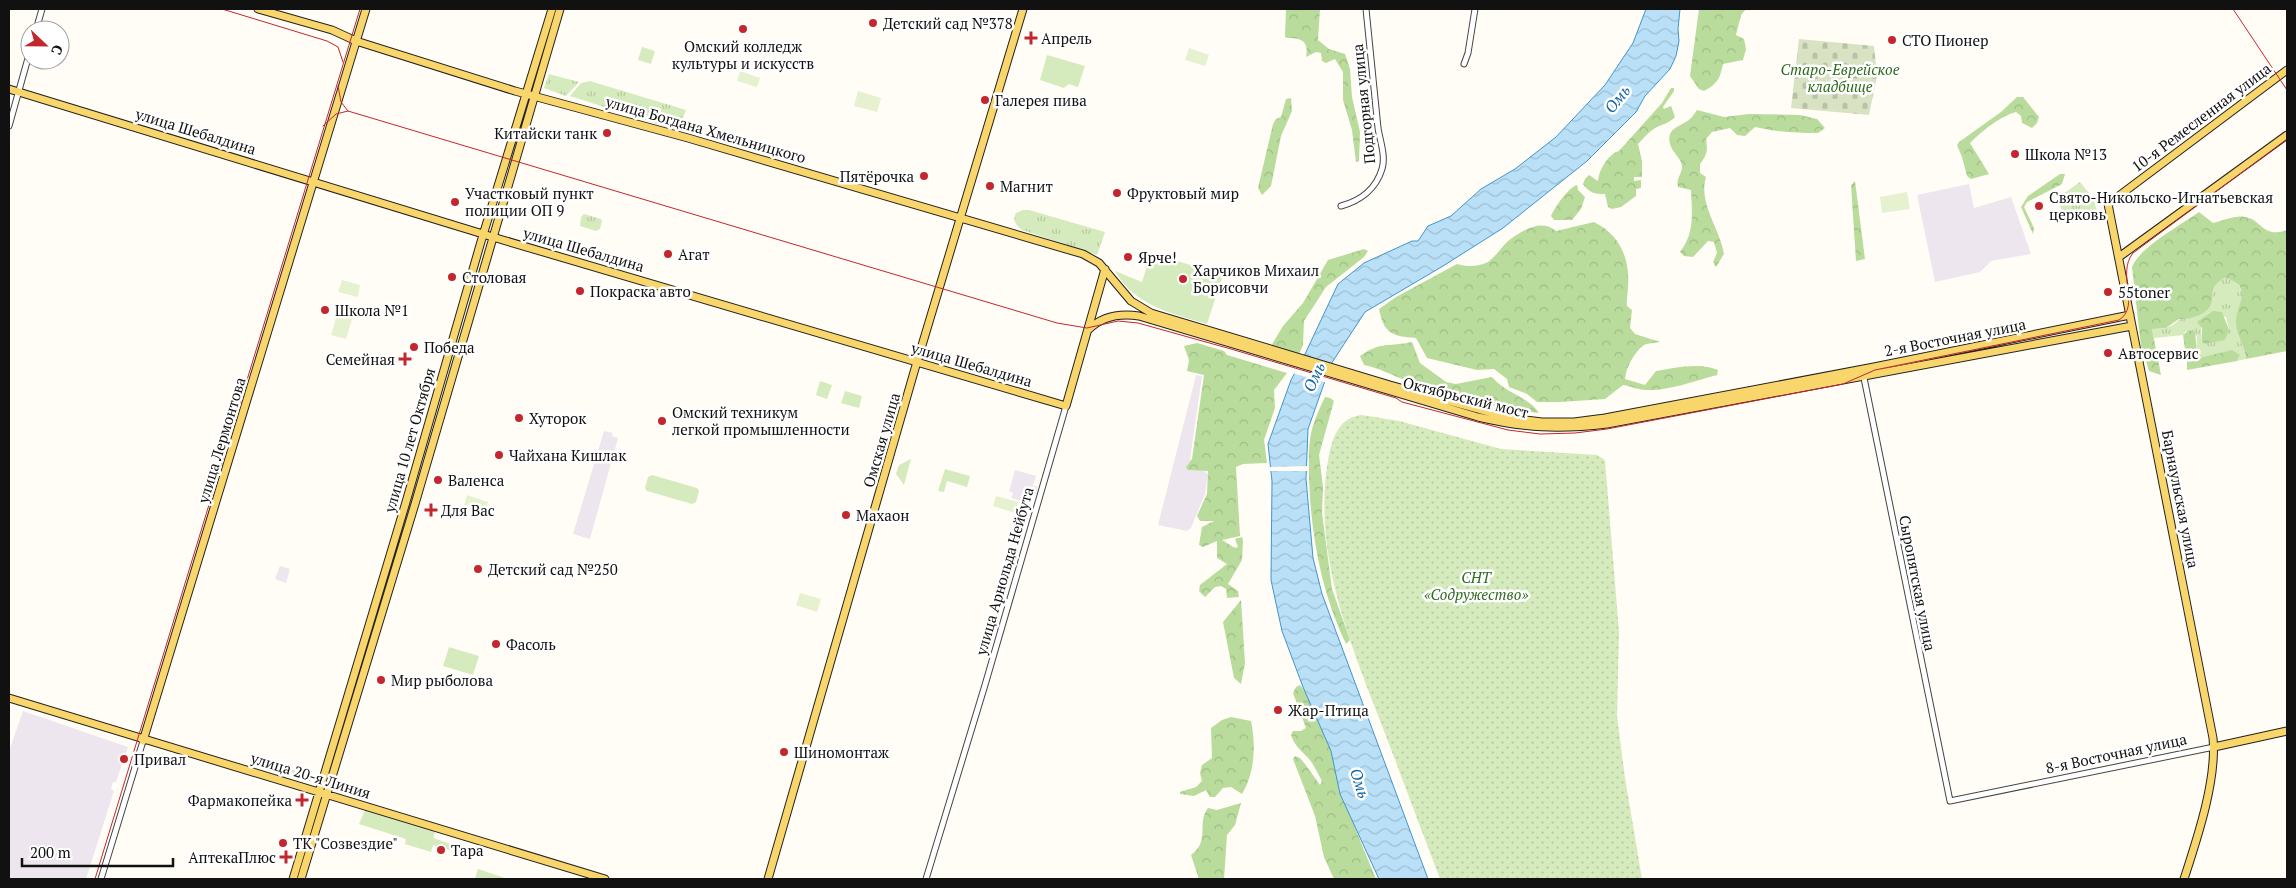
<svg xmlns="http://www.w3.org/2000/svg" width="2296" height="888" viewBox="0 0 2296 888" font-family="'PT Serif',serif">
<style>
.industrial{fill:#eee6ef}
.grass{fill:url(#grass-tufts);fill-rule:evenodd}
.forest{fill:url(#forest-crowns)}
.cemetery{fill:url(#cemetery-stones)}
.park{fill:#d5ebbd}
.garden{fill:url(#garden-dots)}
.pitch{fill:#e6f2cf}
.water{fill:url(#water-waves);stroke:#3f96cf}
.pier{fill:#fffdf5}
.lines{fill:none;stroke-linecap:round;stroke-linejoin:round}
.minor-casing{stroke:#444;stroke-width:7}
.major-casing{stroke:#222;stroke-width:9}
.minor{stroke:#fff;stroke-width:5}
.major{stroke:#f9d66b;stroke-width:7}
.tram{stroke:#c4262e;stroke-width:1}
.poi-dot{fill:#c4262e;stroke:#fff;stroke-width:2}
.labels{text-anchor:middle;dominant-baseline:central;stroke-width:5;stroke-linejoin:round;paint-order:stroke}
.poi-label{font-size:15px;fill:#111;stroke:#fff;text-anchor:start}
.park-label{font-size:15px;font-style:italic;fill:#2f6b1f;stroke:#fff}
.street-label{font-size:15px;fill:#111;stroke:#fff}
.water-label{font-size:16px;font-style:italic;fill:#1768a6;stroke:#fff}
</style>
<defs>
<pattern id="grass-tufts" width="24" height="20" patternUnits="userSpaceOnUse" patternTransform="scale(1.25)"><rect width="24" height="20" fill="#d5ebbd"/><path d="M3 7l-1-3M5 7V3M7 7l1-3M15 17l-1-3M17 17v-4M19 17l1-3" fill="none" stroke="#b6c8a1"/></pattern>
<pattern id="forest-crowns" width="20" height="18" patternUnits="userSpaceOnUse" patternTransform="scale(1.25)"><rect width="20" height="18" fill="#b9dc9c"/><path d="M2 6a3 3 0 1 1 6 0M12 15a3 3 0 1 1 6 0" fill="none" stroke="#9ebc85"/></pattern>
<pattern id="cemetery-stones" width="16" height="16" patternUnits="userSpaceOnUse" patternTransform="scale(1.25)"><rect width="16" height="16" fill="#d9e3c4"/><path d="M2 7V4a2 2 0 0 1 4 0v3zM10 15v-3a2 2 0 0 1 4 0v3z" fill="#b9c2a7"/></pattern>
<pattern id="garden-dots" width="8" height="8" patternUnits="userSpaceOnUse" patternTransform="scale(1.25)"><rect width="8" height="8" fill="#d5ebbd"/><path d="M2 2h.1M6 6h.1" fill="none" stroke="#b6c8a1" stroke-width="1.8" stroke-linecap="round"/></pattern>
<pattern id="water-waves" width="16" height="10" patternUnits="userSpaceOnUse" patternTransform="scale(1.25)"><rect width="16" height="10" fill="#b9e0f7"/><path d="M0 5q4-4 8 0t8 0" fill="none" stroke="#9ebfd3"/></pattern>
</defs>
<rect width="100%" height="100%" fill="#fffdf5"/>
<path class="industrial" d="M1969 184 1974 208 2011 197 2031 254 1991 261 1980 272 1935 282 1917 195Z
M1196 375 1202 376 1190 459 1208 474 1205 494 1191 528 1187 531 1158 525Z
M604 431 613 433 612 436 618 438 590 539 573 534Z
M1015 470 1036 476 1033 485 1038 487 1035 496 1031 495 1025 517 1020 516 1021 511 1019 510 1023 502 1011 498 1013 493 1009 491Z
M280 566 290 569 286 583 275 579Z
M23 711 128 747 116 782H113L111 789 114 791 86 879H9V751Z"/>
<path class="grass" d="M549 74 579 82 566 96 544 88Z
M590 81 686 110 679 129H673L570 96 581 83Z
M2080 182 2093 198 2099 217 2077 221 2073 211 2064 214 2056 199Z
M1023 210H1029L1105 232 1097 255 1022 230C1016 225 1012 221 1016 213Z
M584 214 601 219 602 221 600 229 596 231 580 226 581 217Z
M2225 278C2259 288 2231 310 2238 332 2240 342 2245 349 2246 359L2237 361 2240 355 2228 351 2215 356 2187 361 2185 349 2189 352 2197 350V336L2186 331 2183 335 2154 338 2152 329 2166 328 2173 325 2211 295 2217 282ZM2209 314 2226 317 2229 330 2202 342 2201 328Z
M261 761 309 775 311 780 308 782 259 767Z"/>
<path class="forest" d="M1286 9H1320L1318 40 1329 49 1345 54 1350 69 1352 97 1360 132 1359 161 1356 162 1352 130 1343 100V72L1335 59 1326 63 1322 61 1321 53 1316 52 1306 57C1309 41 1302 38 1287 38L1285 37Z
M1699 9H1746L1741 15 1736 35 1744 39 1746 49 1743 60 1723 64C1720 79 1717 84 1704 91L1699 89 1690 76Z
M1671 88H1674V91L1663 107 1664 109 1671 106 1675 117C1669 123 1664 124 1657 127 1649 131 1644 138 1638 144L1642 161V177H1634V181L1641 180V188L1636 189V196L1621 207 1612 209 1608 207 1605 194C1595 194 1589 193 1583 184L1585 179 1589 175 1598 181C1599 170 1608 154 1619 151L1662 103Z
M2017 97H2023L2039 117 2037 123 2032 128 2022 123 2021 116 2016 112C2000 116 1981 132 1970 143L1989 174 1971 179 1967 176 1962 157 1957 145 1959 142 2001 112Z
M1291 98 1292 111 1281 136 1271 186 1262 195 1258 188 1273 124 1276 119 1281 117 1286 99Z
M1697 110 1724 117 1749 114 1800 115 1817 119 1825 128 1818 133C1797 133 1777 132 1755 127L1745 136 1737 135 1730 128 1712 132 1706 139C1708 151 1707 155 1700 164V173L1706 177C1698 203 1720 229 1724 254L1716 267 1713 262 1717 253 1714 242 1708 241 1693 257 1684 256 1680 252C1695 233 1692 213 1691 190L1678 187C1676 179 1681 175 1682 168 1683 159 1672 153 1670 144 1666 128 1680 127 1690 119 1692 117 1695 113 1697 110Z
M2060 174H2065L2062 184 2027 202 2024 207 2034 228 2033 234 2021 207 2028 196Z
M1855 181 1865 259 1856 261 1851 185Z
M1577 185 1578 190 1585 197 1581 209 1572 220H1554L1551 216C1555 207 1568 188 1577 185Z
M2199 212 2213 223C2222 221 2236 215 2245 217 2261 219 2263 239 2287 230V351L2246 359C2245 347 2237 336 2236 324 2235 304 2256 287 2225 278 2213 284 2213 289 2212 300 2211 314 2190 320 2179 319L2166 328 2152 329 2161 375 2149 371 2141 346 2132 267C2140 247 2181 225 2199 212Z
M1594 222C1620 235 1630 258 1628 287 1628 294 1626 299 1627 306L1632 310 1630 328 1635 334 1660 342C1656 343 1648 343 1644 345 1634 352 1626 368 1625 379L1645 385 1656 371C1675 368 1700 362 1718 370L1717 375C1694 381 1669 391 1646 390 1638 390 1631 386 1623 385L1605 399 1560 402H1537L1527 394 1509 387 1507 379 1494 369 1477 370 1427 358 1416 338C1392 336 1384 334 1379 309L1396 297 1457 264C1466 267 1479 267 1488 262 1495 257 1501 248 1507 242 1521 231 1541 218 1556 231Z
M1364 249 1368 251 1364 257 1326 287 1304 321 1303 345 1299 354 1271 346 1283 326 1303 303 1328 260Z
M2213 311 2222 312 2229 330 2225 340 2205 344 2202 342V328L2197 322Z
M2189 330 2195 332 2197 351 2193 353 2185 349 2183 335Z
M1412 342 1420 363 1446 382 1456 384 1492 377C1505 393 1529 397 1539 413 1496 408 1448 395 1407 381 1392 375 1379 368 1364 365L1360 356C1381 341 1390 347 1412 342Z
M1197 343 1224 351 1227 355 1287 373 1274 390 1275 408 1264 440 1267 463 1243 464 1236 467 1240 536 1222 540 1235 548 1238 547 1235 539 1242 537 1243 540 1242 560 1228 584 1238 591 1239 597 1227 598 1226 589 1221 586 1215 587 1205 597 1199 591 1200 585 1227 564 1217 558V541L1203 547 1199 545 1202 527 1214 521H1200L1197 516 1207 494 1208 471 1188 470 1186 467 1192 459 1204 375 1187 371 1189 360 1184 346Z
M2232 350 2240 355 2237 361 2187 370V361Z
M1325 397 1330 398 1334 401 1319 455 1323 487 1322 513 1332 589 1350 640 1346 644C1321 592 1311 535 1309 478 1309 462 1308 444 1312 429 1315 418 1320 407 1325 397Z
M1241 600 1245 663 1241 684 1234 678 1223 622Z
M1300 685C1329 721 1336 768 1349 811 1357 834 1367 857 1376 879H1334L1324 857 1315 816 1293 759 1295 756 1300 758 1305 764 1320 785 1322 781C1318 774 1315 767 1310 760 1302 751 1295 747 1291 735L1293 731H1301L1306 728 1293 693 1296 687Z
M1231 717 1251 721C1256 745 1255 772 1242 794L1231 787 1223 788 1215 797H1210L1206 790 1194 796 1180 794V792L1196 787 1202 781 1200 773 1202 765 1212 758 1211 728 1222 720Z
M1241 803 1235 825 1227 835 1224 879H1199L1191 855C1211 840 1196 824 1208 808L1217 810Z"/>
<path class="cemetery" d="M1799 39 1874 46 1877 76 1869 115 1791 108Z"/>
<path class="park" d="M642 47 655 51 651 64 638 60Z
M1047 55 1085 66 1078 87 1069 84 1064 88 1040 80Z
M1151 253 1223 275 1207 324C1171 313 1135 306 1115 271L1142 282Z
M820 381 832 385 827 399 816 395Z
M845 391 862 396 859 408 841 403Z
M911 459 904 485 896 474 899 465Z
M945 469 970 476 967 487 947 481 944 492 938 491Z
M652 475 697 488 699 491 696 502 692 504 647 491 645 488 648 477Z
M449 647 479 656 473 675 443 666Z
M365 810 435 832 433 838 454 845 452 851 433 845 431 852 405 844 406 839 359 824Z
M478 869 508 879H475Z"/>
<path class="garden" d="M1362 415 1399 421 1501 449 1597 455 1605 460 1619 632 1617 716 1625 778 1642 879H1440C1420 827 1401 775 1381 723 1348 638 1311 548 1329 455 1333 436 1340 417 1362 415Z"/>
<path class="pitch" d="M1189 48 1209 55 1205 66 1185 60Z
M740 71 760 78 757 87 737 81Z
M858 91 881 98 877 112 854 106Z
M1907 192 1910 209 1882 213 1880 197Z
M342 280 360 285 358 297 338 292Z
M341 302 356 306 346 339 331 335Z
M467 495 488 502 485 513 464 506Z
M996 496 1018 502 1015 513 993 506Z
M800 593 821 599 817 612 796 605Z"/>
<path class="water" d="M1646 9H1680L1678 29 1679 41 1676 56 1670 69 1645 96 1636 112 1587 161 1503 228 1443 266 1365 312 1331 364 1308 429 1306 479 1313 558 1322 594 1428 879H1379L1340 794 1331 751 1303 687 1282 631 1271 580 1272 481 1268 444 1291 380 1305 354 1338 284 1364 263 1412 241H1418L1428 226 1451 216 1481 189 1515 169 1556 137 1605 85 1633 43Z"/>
<path class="pier" d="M1302 355 1333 365 1328 383 1292 373Z
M1309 466V471H1268V467Z"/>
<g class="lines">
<g class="minor-casing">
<path id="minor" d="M36 30 42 9
M1464 64 1468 53 1475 9
M9 126 30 51
M1341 206C1360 201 1376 189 1382 169 1386 156 1380 141 1378 128 1374 88 1370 48 1366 9
M1863 373 1950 801 2214 747
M101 879 143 741
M926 879 985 685 1066 406"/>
</g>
<g class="major-casing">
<path id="major" d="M258 9 332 30 356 41 515 91 688 138 1083 254 1099 263 1131 301 1151 313 1390 385 1510 418 1542 422H1574L1605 418 1874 367 2130 315
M9 89 496 238 1066 406 1105 269
M2119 257 2287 135
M1088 330C1102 316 1119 313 1139 316L1478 417C1525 428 1558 430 1607 424L2132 326
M9 698 605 879
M143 741 366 9
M2214 747 2287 731
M293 879 406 502 480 245 552 9
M301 879 415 504 560 9
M768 879 914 372 1023 9
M2184 879C2197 839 2217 780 2213 738L2108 204 2287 70"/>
</g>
<use href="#minor" class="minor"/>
<use href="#major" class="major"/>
<path class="tram" d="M222 9 327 41 338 47 343 62
M2233 9 2287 90
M338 86 341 102 348 111
M323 126 336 114 348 111 1057 323 1087 328 1118 321 1138 323 1231 349 1396 398 1402 402 1508 430 1540 434 1575 433 1607 429 1843 384 1875 370 2119 320C2141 306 2116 274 2133 253L2287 139
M95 879 360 9"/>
</g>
<g class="poi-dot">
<circle cx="873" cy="23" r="5"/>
<circle cx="743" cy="29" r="5"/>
<path d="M1028.5 30.5h5v5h5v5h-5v5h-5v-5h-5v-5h5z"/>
<circle cx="1892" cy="40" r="5"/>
<circle cx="985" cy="100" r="5"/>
<circle cx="607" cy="133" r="5"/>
<circle cx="2015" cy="154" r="5"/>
<circle cx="924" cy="176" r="5"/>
<circle cx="990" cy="186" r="5"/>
<circle cx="1117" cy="193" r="5"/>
<circle cx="455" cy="202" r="5"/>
<circle cx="2039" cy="206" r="5"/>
<circle cx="668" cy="254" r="5"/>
<circle cx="1128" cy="257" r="5"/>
<circle cx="452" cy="277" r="5"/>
<circle cx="1183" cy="279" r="5"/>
<circle cx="580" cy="291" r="5"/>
<circle cx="2108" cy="292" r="5"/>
<circle cx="325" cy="310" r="5"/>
<circle cx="414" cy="347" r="5"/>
<circle cx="2108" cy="353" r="5"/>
<path d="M402.5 351.5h5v5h5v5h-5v5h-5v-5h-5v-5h5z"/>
<circle cx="519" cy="418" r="5"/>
<circle cx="662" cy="421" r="5"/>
<circle cx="499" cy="455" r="5"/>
<circle cx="438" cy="480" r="5"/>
<path d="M428.5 502.5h5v5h5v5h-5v5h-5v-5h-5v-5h5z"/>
<circle cx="846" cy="515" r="5"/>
<circle cx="478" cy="569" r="5"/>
<circle cx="496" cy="644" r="5"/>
<circle cx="381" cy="680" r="5"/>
<circle cx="1278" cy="710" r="5"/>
<circle cx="784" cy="752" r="5"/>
<circle cx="124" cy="759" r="5"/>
<path d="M299.5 792.5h5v5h5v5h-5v5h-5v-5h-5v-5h5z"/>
<circle cx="283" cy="843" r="5"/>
<circle cx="441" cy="850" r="5"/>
<path d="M283.5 849.5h5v5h5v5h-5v5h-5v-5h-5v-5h5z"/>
</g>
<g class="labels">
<g class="poi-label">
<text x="883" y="23">Детский сад №378</text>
<text x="1041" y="38">Апрель</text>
<text x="1902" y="40">СТО Пионер</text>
<text x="743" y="46" text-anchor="middle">Омский колледж<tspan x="743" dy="17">культуры и искусств</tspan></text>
<text x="995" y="100">Галерея пива</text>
<text x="597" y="133" text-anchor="end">Китайски танк</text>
<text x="2025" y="154">Школа №13</text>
<text x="914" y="176" text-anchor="end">Пятёрочка</text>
<text x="1000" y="186">Магнит</text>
<text x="465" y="193">Участковый пункт<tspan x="465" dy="17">полиции ОП 9</tspan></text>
<text x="1127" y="193">Фруктовый мир</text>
<text x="2049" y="197">Свято-Никольско-Игнатьевская<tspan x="2049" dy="17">церковь</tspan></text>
<text x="678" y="254">Агат</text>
<text x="1138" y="257">Ярче!</text>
<text x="1193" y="270">Харчиков Михаил<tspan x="1193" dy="17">Борисовчи</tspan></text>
<text x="462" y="277">Столовая</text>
<text x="590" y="291">Покраска авто</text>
<text x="2118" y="292">55toner</text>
<text x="335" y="310">Школа №1</text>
<text x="424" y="347">Победа</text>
<text x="2118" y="353">Автосервис</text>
<text x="395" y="359" text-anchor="end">Семейная</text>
<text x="672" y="412">Омский техникум<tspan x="672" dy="17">легкой промышленности</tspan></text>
<text x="529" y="418">Хуторок</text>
<text x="509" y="455">Чайхана Кишлак</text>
<text x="448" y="480">Валенса</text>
<text x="441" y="510">Для Вас</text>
<text x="856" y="515">Махаон</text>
<text x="488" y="569">Детский сад №250</text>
<text x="506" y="644">Фасоль</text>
<text x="391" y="680">Мир рыболова</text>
<text x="1288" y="710">Жар-Птица</text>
<text x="794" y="752">Шиномонтаж</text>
<text x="134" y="759">Привал</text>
<text x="292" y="800" text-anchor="end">Фармакопейка</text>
<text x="293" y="843">ТК "Созвездие"</text>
<text x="451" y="850">Тара</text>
<text x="276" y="857" text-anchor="end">АптекаПлюс</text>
</g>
<g class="park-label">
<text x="1840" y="69">Старо-Еврейское<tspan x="1840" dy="17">кладбище</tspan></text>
<text x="1476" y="577">СНТ<tspan x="1476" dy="17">«Содружество»</tspan></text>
</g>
<g class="street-label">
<text transform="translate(1363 104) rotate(-96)">Подгорная улица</text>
<text transform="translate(2201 117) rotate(-37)">10-я Ремесленная улица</text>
<text transform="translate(706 129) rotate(16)">улица Богдана Хмельницкого</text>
<text transform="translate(196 131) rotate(17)">улица Шебалдина</text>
<text transform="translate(584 249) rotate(16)">улица Шебалдина</text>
<text transform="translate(1955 337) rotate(-11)">2-я Восточная улица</text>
<text transform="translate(972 364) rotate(16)">улица Шебалдина</text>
<text transform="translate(1466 397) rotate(14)">Октябрьский мост</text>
<text transform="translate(221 440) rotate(-73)">улица Лермонтова</text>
<text transform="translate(409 440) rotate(-74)">улица 10 лет Октября</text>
<text transform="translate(881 440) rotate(-74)">Омская улица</text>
<text transform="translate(2181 499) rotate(79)">Барнаульская улица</text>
<text transform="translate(1004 571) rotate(-74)">улица Арнольда Нейбута</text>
<text transform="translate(1918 583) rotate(79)">Сыропятская улица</text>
<text transform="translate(2116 753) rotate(-12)">8-я Восточная улица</text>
<text transform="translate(311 775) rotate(17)">улица 20-я Линия</text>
</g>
<g class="water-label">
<text transform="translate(1617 99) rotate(-51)">Омь</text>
<text transform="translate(1314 377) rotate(-65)">Омь</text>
<text transform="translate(1360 783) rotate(72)">Омь</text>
</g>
</g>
<rect width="2296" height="888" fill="none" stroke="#111111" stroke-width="20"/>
<g transform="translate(45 45) rotate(112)"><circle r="24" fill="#ffffff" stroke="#a0a0a0"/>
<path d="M0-4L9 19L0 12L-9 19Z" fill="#c4262e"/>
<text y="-8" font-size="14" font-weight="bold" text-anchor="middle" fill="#111111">С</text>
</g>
<path d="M22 858v8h151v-8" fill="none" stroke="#111111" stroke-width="2.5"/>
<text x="30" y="858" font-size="15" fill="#111111" stroke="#ffffff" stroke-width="4" paint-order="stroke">200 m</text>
</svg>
